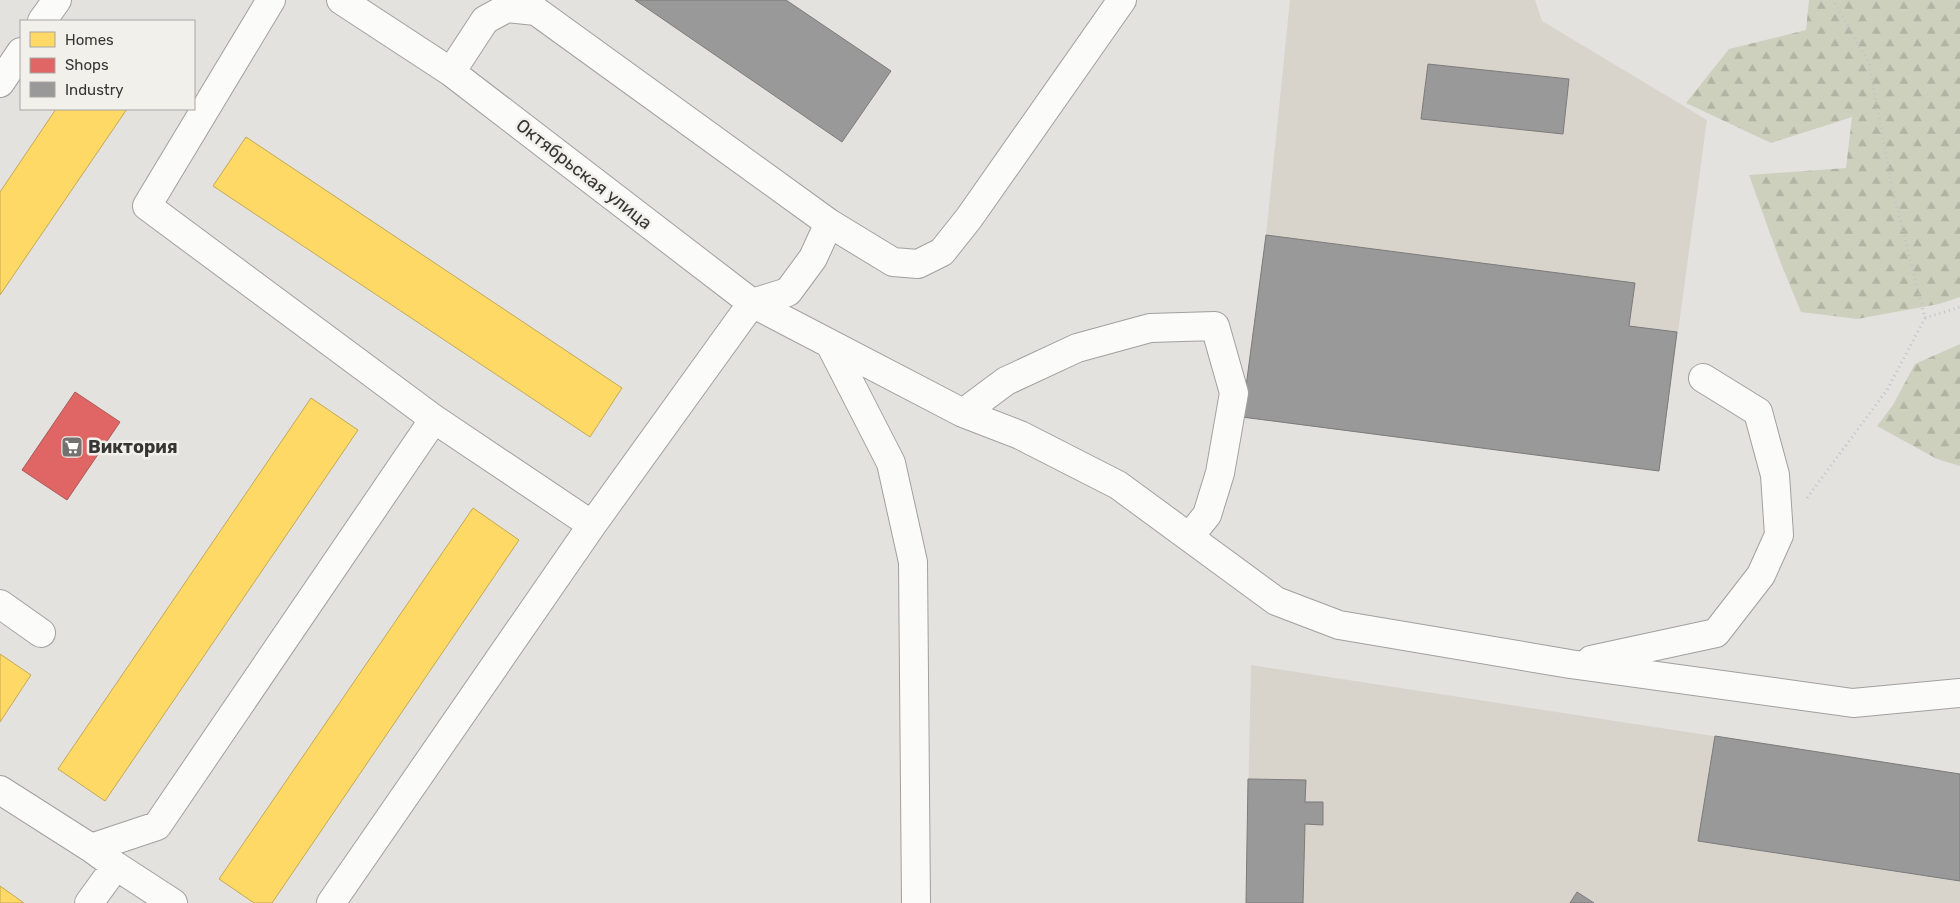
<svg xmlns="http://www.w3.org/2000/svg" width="1960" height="903" viewBox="0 0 1960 903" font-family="Rubik,sans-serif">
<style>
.built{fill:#d8d4cc}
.forest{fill:url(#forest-firs)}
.homes{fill:#ffd966;stroke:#c3a857}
.shops{fill:#e06666;stroke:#ad5857}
.industry{fill:#999;stroke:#7c7b7b}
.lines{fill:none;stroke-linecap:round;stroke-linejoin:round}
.minor-casing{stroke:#a1a09e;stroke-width:30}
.path{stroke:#c3c3c3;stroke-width:3;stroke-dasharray:1 4;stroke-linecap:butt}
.minor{stroke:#fbfbfa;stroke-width:28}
.labels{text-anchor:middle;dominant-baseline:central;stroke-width:5;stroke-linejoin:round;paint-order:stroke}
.street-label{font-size:18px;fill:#373634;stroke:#f2f0eb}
.poi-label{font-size:18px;font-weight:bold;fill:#373634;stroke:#f2f0eb;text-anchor:start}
</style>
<defs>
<pattern id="forest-firs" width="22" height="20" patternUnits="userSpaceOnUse" patternTransform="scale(1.25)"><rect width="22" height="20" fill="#cdd0bd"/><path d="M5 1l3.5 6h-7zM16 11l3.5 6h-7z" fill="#b1b3a3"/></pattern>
</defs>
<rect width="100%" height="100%" fill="#e3e2df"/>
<path class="built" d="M1290 0H1535L1542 21 1707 120 1659 471 1242 417 1266 235Z
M1251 665 1960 774V903H1246Z"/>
<path class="forest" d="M1809 0H1960V297L1939 304 1857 319 1801 312 1780 261 1749 175 1846 168 1852 117 1771 143 1686 103 1729 49 1806 30Z
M1960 344V466L1937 459 1877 426 1893 405 1915 364Z"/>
<path class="homes" d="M56 109H127L0 295V192Z
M246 137 622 388 590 437 213 186Z
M311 398 358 430 105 801 58 769Z
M473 508 519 540 272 903H254L219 879Z
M0 654 31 675 0 722Z
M0 886 24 903H0Z"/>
<path class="shops" d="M75 392 120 422 67 500 22 470Z"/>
<path class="industry" d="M635 0H786L891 71 842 142Z
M1428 64 1569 79 1563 134 1421 119Z
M1266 235 1635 283 1629 326 1677 332 1659 471 1242 417Z
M1715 736 1960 774V881L1698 841Z
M1248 779 1306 780 1305 802H1323V825L1305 824 1303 903H1246Z
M1577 892 1594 903H1570Z"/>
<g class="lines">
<g class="minor-casing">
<path id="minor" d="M271 0 147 206 434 419 592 525 752 303 788 292 813 258 829 223 893 262 918 264 942 252 969 218 1122 0
M341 0 451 72 752 303 963 413 1020 435 1118 485 1276 601 1339 625 1570 664 1853 703 1960 693
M42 21 57 0
M451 72 485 20 507 8 536 11 829 223
M0 83 21 52
M830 344 891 463 913 562 916 903
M963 413 1006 381 1077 348 1150 328 1215 326 1234 393 1220 473 1207 515 1189 537
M0 604 41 633
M1591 660 1716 633 1761 575 1779 535 1775 475 1758 412 1703 378
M0 790 91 848 157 826 434 419
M116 866 173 903
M89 903 116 866 91 848
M331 903 592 525"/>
</g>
<path class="path" d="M1925 318 1960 307
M1807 498 1887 390 1925 318 1892 187 1869 63 1833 0"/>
<use href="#minor" class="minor"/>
</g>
<defs>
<g id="supermarket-square" transform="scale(1.125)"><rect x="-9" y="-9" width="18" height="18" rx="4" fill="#737270" stroke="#f2f0eb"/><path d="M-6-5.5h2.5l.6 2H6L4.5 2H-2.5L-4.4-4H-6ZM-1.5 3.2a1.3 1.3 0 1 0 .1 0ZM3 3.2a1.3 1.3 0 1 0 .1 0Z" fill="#fff"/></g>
</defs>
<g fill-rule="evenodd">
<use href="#supermarket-square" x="72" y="447"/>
</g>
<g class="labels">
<g class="street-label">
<text transform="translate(584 174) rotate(38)">Октябрьская улица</text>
</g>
<g class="poi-label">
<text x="88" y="447">Виктория</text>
</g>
</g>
<rect x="20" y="20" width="175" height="90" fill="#f2f0eb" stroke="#a7a6a2"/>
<rect x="30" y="32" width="25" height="15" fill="#ffd966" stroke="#a7a6a2"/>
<text x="65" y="45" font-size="15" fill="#373634">Homes</text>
<rect x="30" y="58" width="25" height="15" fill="#e06666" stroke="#a7a6a2"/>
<text x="65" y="70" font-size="15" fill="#373634">Shops</text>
<rect x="30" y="82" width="25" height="15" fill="#999999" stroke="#a7a6a2"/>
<text x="65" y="95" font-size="15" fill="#373634">Industry</text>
</svg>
